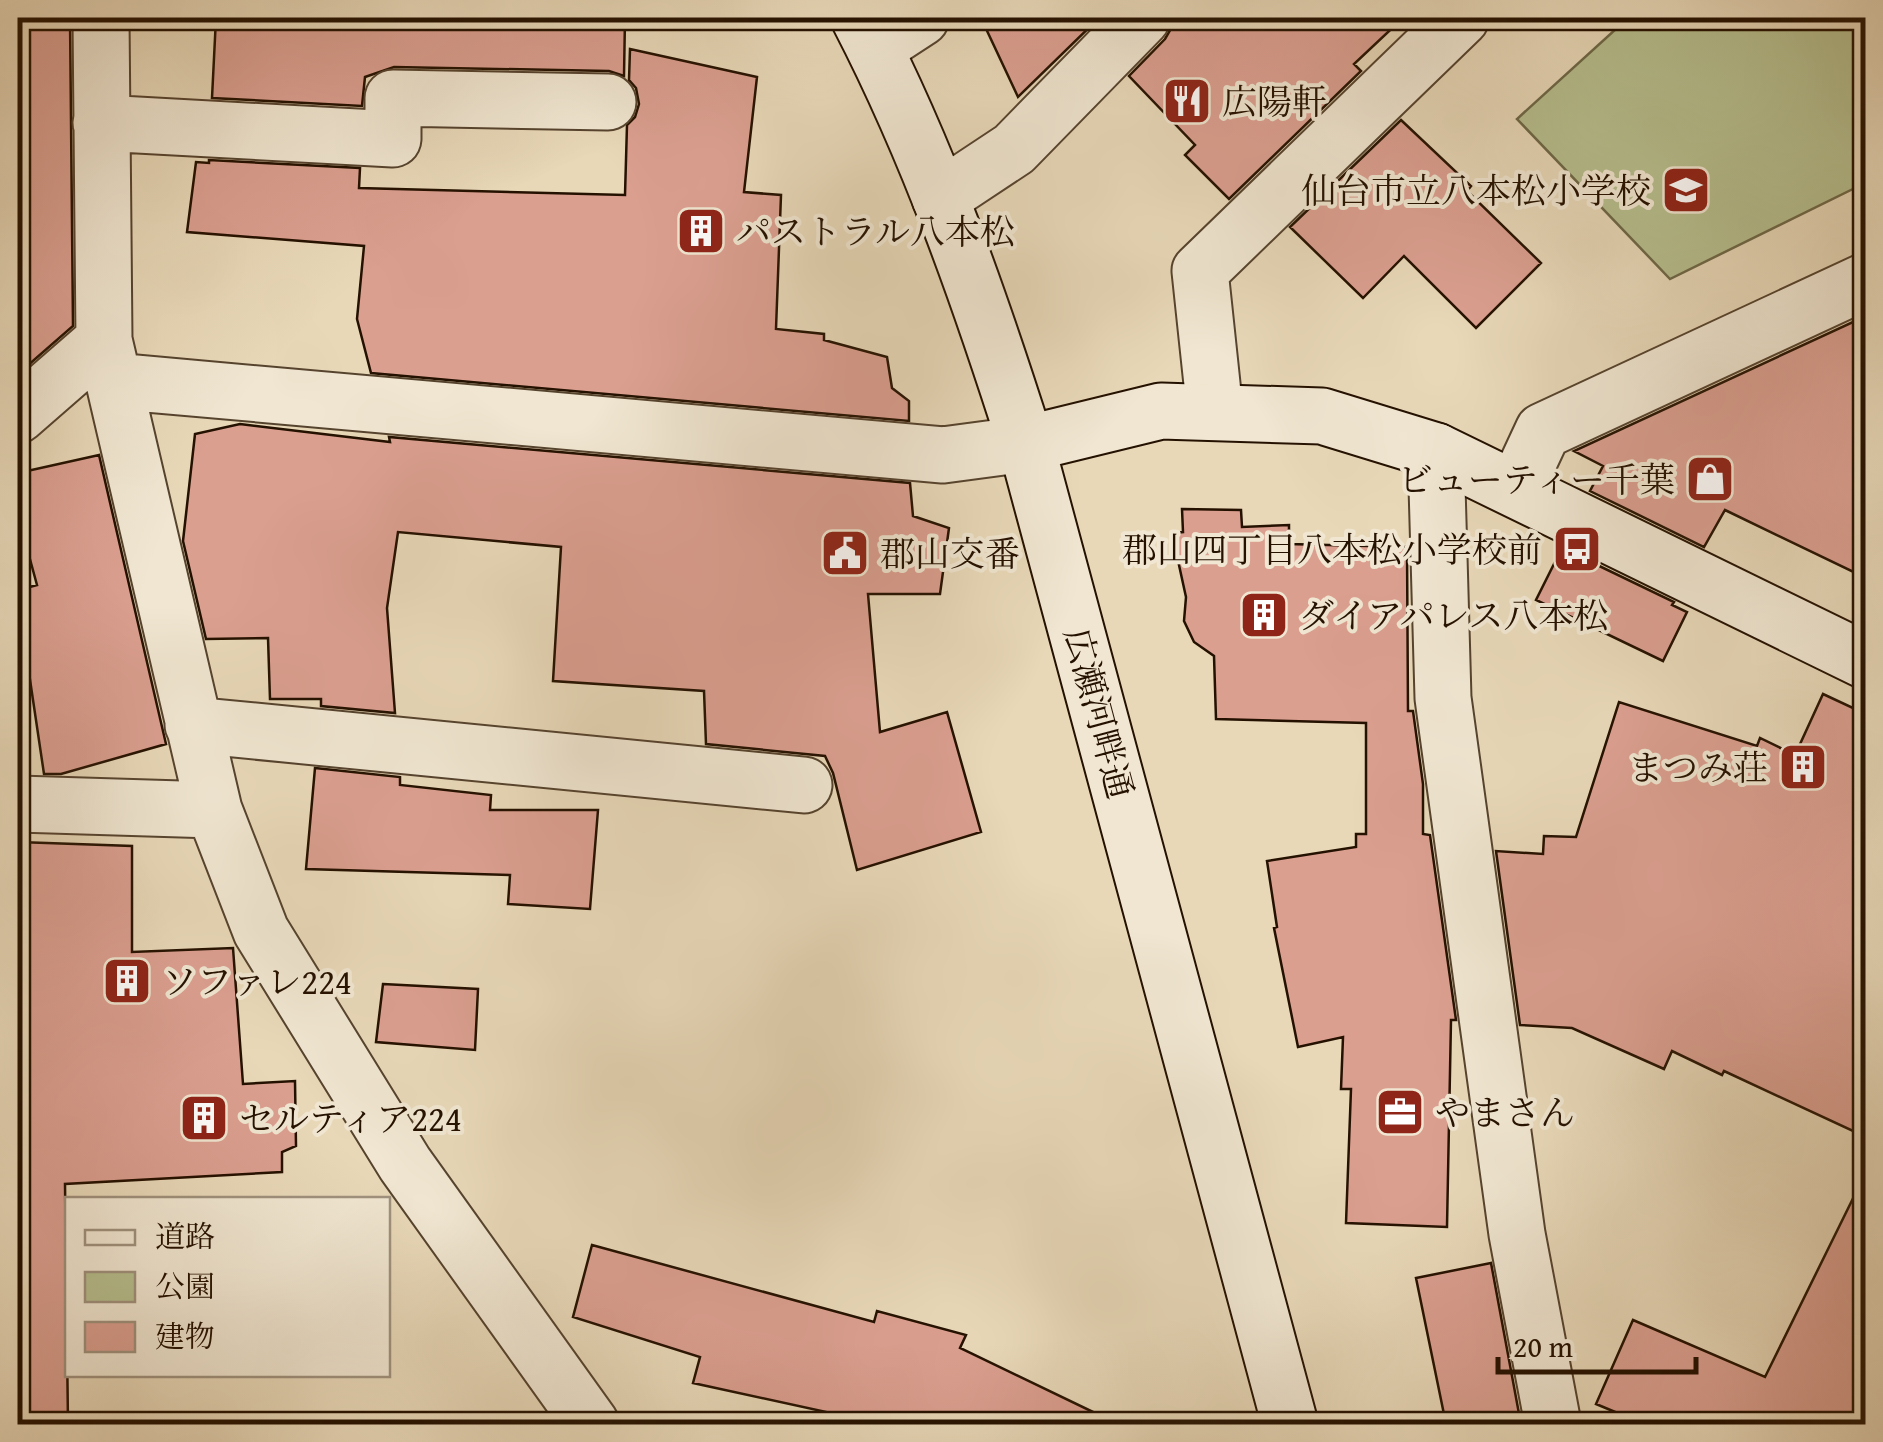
<svg xmlns="http://www.w3.org/2000/svg" width="1883" height="1442" viewBox="0 0 1883 1442" font-family="'Gentium Book Plus','Noto Serif JP',serif">
<style>
.green{fill:#b6be8e;stroke:#6e6847;stroke-width:2.5}
.building{fill:#db9f90;stroke:#251100;stroke-width:2.5}
.lines{fill:none;stroke-linecap:round;stroke-linejoin:round}
.street-casing{stroke:#56432e;stroke-width:59}
.secondary-casing{stroke:#251100;stroke-width:59}
.street{stroke:#f0e6d1;stroke-width:55}
.secondary{stroke:#f0e6d1;stroke-width:55}
.labels{text-anchor:middle;dominant-baseline:central;stroke-width:8;stroke-linejoin:round;paint-order:stroke}
.poi-label{font-size:35px;fill:#251100;stroke:#f0e6d1;text-anchor:start}
.street-label{font-size:35px;fill:#251100;stroke:#f0e6d1}
</style>
<rect width="100%" height="100%" fill="#e8d8b8"/>
<filter id="stains"><feTurbulence type="fractalNoise" baseFrequency=".002" numOctaves="4"/><feColorMatrix values="0 0 0 0 .2 0 0 0 0 .09 0 0 0 0 .02 0 0 0 .5 -.17"/></filter>
<radialGradient id="worn" r=".72"><stop offset=".6" stop-color="#630" stop-opacity="0"/><stop offset="1" stop-color="#630" stop-opacity=".3"/></radialGradient>
<path class="green" d="M1628 18H1865V183L1670 279 1517 119Z"/>
<path class="building" d="M18 18H70L73 326 18 374Z
M216 18H625L624 76 609 71 394 67 365 77 362 106 212 98Z
M981 18H1099L1018 97Z
M1172 18H1403L1354 64 1361 71 1229 199 1185 155 1195 145 1129 76 1165 39 1172 27Z
M630 49 757 77 744 192 781 195 776 329 824 334V340L887 357 892 388 909 401V421L371 373 357 319 364 246 187 232 196 162 209 163V160L360 168 359 188 625 195 627 125 635 117 639 104 636 88 629 80Z
M1401 120 1471 186 1467 191 1541 263 1476 328 1404 256 1363 298 1290 227Z
M1866 316V578L1725 510 1704 547 1590 491 1603 466 1574 451Z
M240 424 390 442 389 437 910 483 913 516 949 528 940 594H868L880 732 947 712 981 832 857 870 833 773 825 756 706 744 704 691 553 681 561 547 398 532 387 608 395 713 321 706V699H270L268 638 206 639 183 541 195 434Z
M99 455 166 744 61 774H44L29 673 18 677V590L37 585 18 515V473Z
M1182 509 1241 510 1242 527 1289 525V544L1407 547 1408 711H1413L1423 784V834L1430 835 1456 1020H1451L1447 1227 1346 1223 1351 1089H1341L1343 1037 1298 1047 1274 928 1277 927 1267 861 1356 847V834H1366V723L1216 719 1214 656 1194 642 1184 621 1186 597 1172 533 1183 532Z
M1562 548 1674 602 1672 605 1687 612 1663 661 1536 600Z
M1823 694 1866 714V1137L1724 1071 1722 1075 1672 1051 1664 1069 1572 1028 1520 1025 1496 851 1543 854 1544 836 1576 837 1619 702 1757 746 1760 738 1795 755Z
M315 768 400 777V785L491 795 490 810H598L590 909 508 904 510 875 306 869Z
M18 842 132 846V952L233 948 243 1084 295 1081 296 1146 282 1152V1172L65 1184 68 1424H18Z
M383 984 478 989 475 1050 376 1042Z
M1866 1172V1424H1644L1596 1404 1633 1320 1765 1377Z
M592 1245 874 1322 877 1311 966 1335 960 1348 1118 1424H881L693 1383 700 1357 573 1317Z
M1491 1263 1520 1419 1496 1424H1446L1416 1278Z"/>
<g class="lines">
<g class="street-casing">
<path id="street" d="M101 18 104 340 214 810 261 931 405 1164 591 1424
M875 48 921 18
M101 123 393 139V98L608 102
M940 198 1014 149 1142 18
M113 381 943 455 1026 444
M1215 412 1200 271 1461 18
M18 415 104 340
M1436 451 1443 698 1517 1234 1553 1424
M1516 489 1543 431 1866 281
M193 725 804 785
M18 804 214 810"/>
</g>
<g class="secondary-casing">
<path id="secondary" d="M859 18C929 153 980 299 1026 444L1290 1424
M1026 444 1161 411 1322 416 1436 451 1866 661"/>
</g>
<use href="#street" class="street"/>
<use href="#secondary" class="secondary"/>
</g>
<defs>
<g id="restaurant-square" transform="scale(2.5)"><rect x="-9" y="-9" width="18" height="18" rx="4" fill="#8f2418" stroke="#f0e6d1"/><path d="M-5-6h1v4h1v-4h1v4h1v-4h1v5L-1.5 .5V6h-2V.5L-5-1ZM5-6V6H3V1.5H1.5Q1.5-4 5-6Z" fill="#fff"/></g>
<g id="school-square" transform="scale(2.5)"><rect x="-9" y="-9" width="18" height="18" rx="4" fill="#8f2418" stroke="#f0e6d1"/><path d="M0-5L7-2L0 1L-7-2ZM-4 1L0 2.5L4 1V4Q0 6-4 4Z" fill="#fff"/></g>
<g id="building-square" transform="scale(2.5)"><rect x="-9" y="-9" width="18" height="18" rx="4" fill="#8f2418" stroke="#f0e6d1"/><path d="M-4-6H4V6H1V3H-1V6H-4ZM-2.5-4.3h1.7v1.8h-1.7ZM.8-4.3h1.7v1.8H.8ZM-2.5-1h1.7V.8h-1.7ZM.8-1h1.7V.8H.8Z" fill="#fff"/></g>
<g id="shop-square" transform="scale(2.5)"><rect x="-9" y="-9" width="18" height="18" rx="4" fill="#8f2418" stroke="#f0e6d1"/><path d="M-5-2.5h2.3a2.7 3.5 0 0 1 5.4 0H5L5.5 6h-11ZM-1.5-2.5h3a1.5 2.3 0 0 0-3 0Z" fill="#fff"/></g>
<g id="bus-square" transform="scale(2.5)"><rect x="-9" y="-9" width="18" height="18" rx="4" fill="#8f2418" stroke="#f0e6d1"/><path d="M-5-6H5V4H4V6H2V4H-2V6H-4V4H-5ZM-3.5-4V0h7V-4ZM-3.5 1.2v1.5H-2V1.2ZM2 1.2v1.5H3.5V1.2Z" fill="#fff"/></g>
<g id="civic-square" transform="scale(2.5)"><rect x="-9" y="-9" width="18" height="18" rx="4" fill="#8f2418" stroke="#f0e6d1"/><path d="M-.6-6.5H3V-4.5H.6V-3L4-1V1h2V6H-6V1h2V-1L-.6-3ZM-1.2 2.5V6h2.4V2.5Z" fill="#fff"/></g>
<g id="office-square" transform="scale(2.5)"><rect x="-9" y="-9" width="18" height="18" rx="4" fill="#8f2418" stroke="#f0e6d1"/><path d="M-6-3h4V-5.5h4V-3h4V5H-6ZM-1-4.5V-3h2v-1.5ZM-6 0V1H6V0Z" fill="#fff"/></g>
</defs>
<g fill-rule="evenodd">
<use href="#restaurant-square" x="1187" y="101"/>
<use href="#school-square" x="1686" y="190"/>
<use href="#building-square" x="701" y="231"/>
<use href="#shop-square" x="1710" y="479"/>
<use href="#bus-square" x="1577" y="549"/>
<use href="#civic-square" x="845" y="553"/>
<use href="#building-square" x="1264" y="615"/>
<use href="#building-square" x="1803" y="767"/>
<use href="#building-square" x="127" y="981"/>
<use href="#office-square" x="1400" y="1112"/>
<use href="#building-square" x="204" y="1118"/>
</g>
<g class="labels">
<g class="poi-label">
<text x="1222" y="101">広陽軒</text>
<text x="1651" y="190" text-anchor="end">仙台市立八本松小学校</text>
<text x="736" y="231">パストラル八本松</text>
<text x="1675" y="479" text-anchor="end">ビューティー千葉</text>
<text x="1542" y="549" text-anchor="end">郡山四丁目八本松小学校前</text>
<text x="880" y="553">郡山交番</text>
<text x="1299" y="615">ダイアパレス八本松</text>
<text x="1768" y="767" text-anchor="end">まつみ荘</text>
<text x="162" y="981">ソファレ224</text>
<text x="1435" y="1112">やまさん</text>
<text x="239" y="1118">セルティア224</text>
</g>
<g class="street-label">
<text transform="translate(1099 713) rotate(75)">広瀬河畔通</text>
</g>
</g>
<rect width="1883" height="1442" fill="none" stroke="#e8d8b8" stroke-width="60"/>
<rect x="20" y="20" width="1843" height="1402" fill="none" stroke="#251100" stroke-width="5"/>
<rect x="30" y="30" width="1823" height="1382" fill="none" stroke="#251100" stroke-width="2.5"/>
<rect x="65" y="1197" width="325" height="180" fill="#f0e6d1" stroke="#9f917d" stroke-width="2.5"/>
<rect x="85" y="1230" width="50" height="15" fill="#f0e6d1" stroke="#9f917d" stroke-width="2.5"/>
<text x="155" y="1247" font-size="30" fill="#251100">道路</text>
<rect x="85" y="1272" width="50" height="30" fill="#b6be8e" stroke="#9f917d" stroke-width="2.5"/>
<text x="155" y="1297" font-size="30" fill="#251100">公園</text>
<rect x="85" y="1322" width="50" height="30" fill="#db9f90" stroke="#9f917d" stroke-width="2.5"/>
<text x="155" y="1347" font-size="30" fill="#251100">建物</text>
<path d="M1498 1357v15h198v-15" fill="none" stroke="#251100" stroke-width="5"/>
<text x="1513" y="1357" font-size="30" fill="#251100" stroke="#f0e6d1" stroke-width="8" paint-order="stroke">20 m</text>
<rect width="100%" height="100%" filter="url(#stains)"/>
<rect width="100%" height="100%" fill="url(#worn)"/>
</svg>
